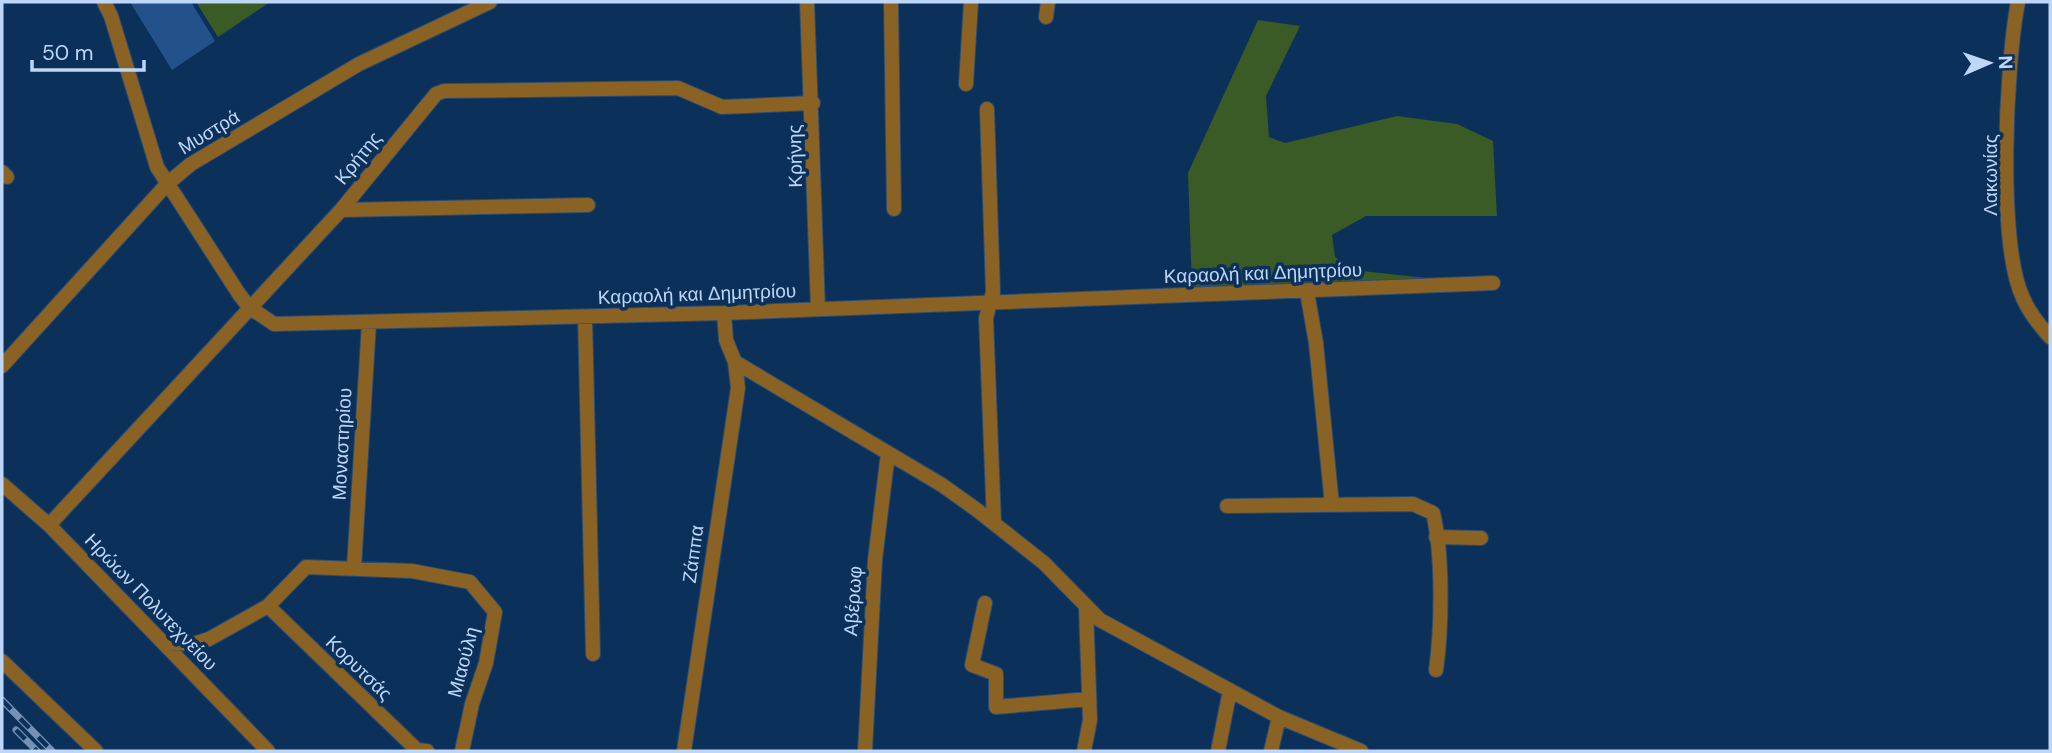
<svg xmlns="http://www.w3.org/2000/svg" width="2052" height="753" viewBox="0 0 2052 753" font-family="'DM Sans',sans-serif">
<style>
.green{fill:#3a5a26}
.building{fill:#23528b}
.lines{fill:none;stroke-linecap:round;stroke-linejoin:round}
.minor-casing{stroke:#284b73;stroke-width:16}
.minor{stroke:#8a6224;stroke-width:14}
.rail-casing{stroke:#7492b7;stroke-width:7}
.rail{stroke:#0b305a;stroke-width:4.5;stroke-dasharray:13;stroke-linecap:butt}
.labels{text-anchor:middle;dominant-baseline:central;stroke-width:7;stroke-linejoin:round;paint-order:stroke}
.street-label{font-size:19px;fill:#bed7f9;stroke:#0b305a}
</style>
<rect width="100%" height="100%" fill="#0b305a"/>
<path class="green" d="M196 2H270L218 37Z
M1258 20 1300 26 1266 96 1269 137 1285 143 1397 116 1457 124 1493 141 1497 216H1366L1332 235 1335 257 1353 270 1426 278 1304 286 1192 288 1188 173Z"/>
<path class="building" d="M130 2H191L215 41 172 70Z"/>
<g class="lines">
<g class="minor-casing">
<path id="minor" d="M104 2 111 16 157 167 239 294 249 307 274 324 724 313 1493 283
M807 2 818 309
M891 2 894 209
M2018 2C2006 63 1997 244 2023 298 2029 312 2040 326 2050 337
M1046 17 1048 2
M966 84 971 2
M987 109 993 292 986 318 994 523
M2 172 7 177
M341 210 588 205
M1307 292 1316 343 1332 505
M724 313 726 340 735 362 942 485 977 510 1044 563 1100 620 1279 717 1271 751
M585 317 593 654
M2 366 168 183 191 164 359 64 490 2
M2 484 49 525 268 751
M1227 506 1413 504 1433 513C1443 554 1442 628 1436 670
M49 525 341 210 436 94 444 91 678 88 722 107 813 103
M1436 537 1481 538
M354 568 369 323
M985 603 972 665 996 674V707L1089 699
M268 606 417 750 427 751
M166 644 197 643 209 639 268 606 306 567 412 571 470 582 495 612 486 663 472 704 462 751
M2 661 96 751
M1279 717 1361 751
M684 751 738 388 735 362
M865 751 875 560 888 453
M1084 751 1090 720 1086 608
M1218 751 1230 690"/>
</g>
<use href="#minor" class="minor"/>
<g class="rail-casing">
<path id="rail" d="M2 700 52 751
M16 730 37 751"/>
</g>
<use href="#rail" class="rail"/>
</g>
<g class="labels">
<g class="street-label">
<text transform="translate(209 132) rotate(-31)">Μυστρά</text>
<text transform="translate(795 156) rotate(-91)">Κρήνης</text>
<text transform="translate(358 158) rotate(-51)">Κρήτης</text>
<text transform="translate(1990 175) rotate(-90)">Λακωνίας</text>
<text transform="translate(1263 273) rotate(-2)">Καραολή και Δημητρίου</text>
<text transform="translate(697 294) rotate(-2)">Καραολή και Δημητρίου</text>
<text transform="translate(342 444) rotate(-87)">Μοναστηρίου</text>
<text transform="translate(693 554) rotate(-82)">Ζάππα</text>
<text transform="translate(853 601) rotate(-86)">Αβέρωφ</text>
<text transform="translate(151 602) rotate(46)">Ηρώων Πολυτεχνείου</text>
<text transform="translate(463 662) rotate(-75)">Μιαούλη</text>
<text transform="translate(359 668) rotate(44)">Κορυτσάς</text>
</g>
</g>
<rect width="2052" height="753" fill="none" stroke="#bed7f9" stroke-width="7"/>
<g transform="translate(1989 63) rotate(88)" stroke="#0b305a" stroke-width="5" paint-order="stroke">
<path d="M0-5L12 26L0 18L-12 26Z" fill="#bed7f9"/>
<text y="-10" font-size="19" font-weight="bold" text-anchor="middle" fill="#bed7f9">N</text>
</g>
<path d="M32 60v10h112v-10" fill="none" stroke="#bed7f9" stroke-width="3.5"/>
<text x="42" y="60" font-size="21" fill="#bed7f9" stroke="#0b305a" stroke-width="5" paint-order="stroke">50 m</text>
</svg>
